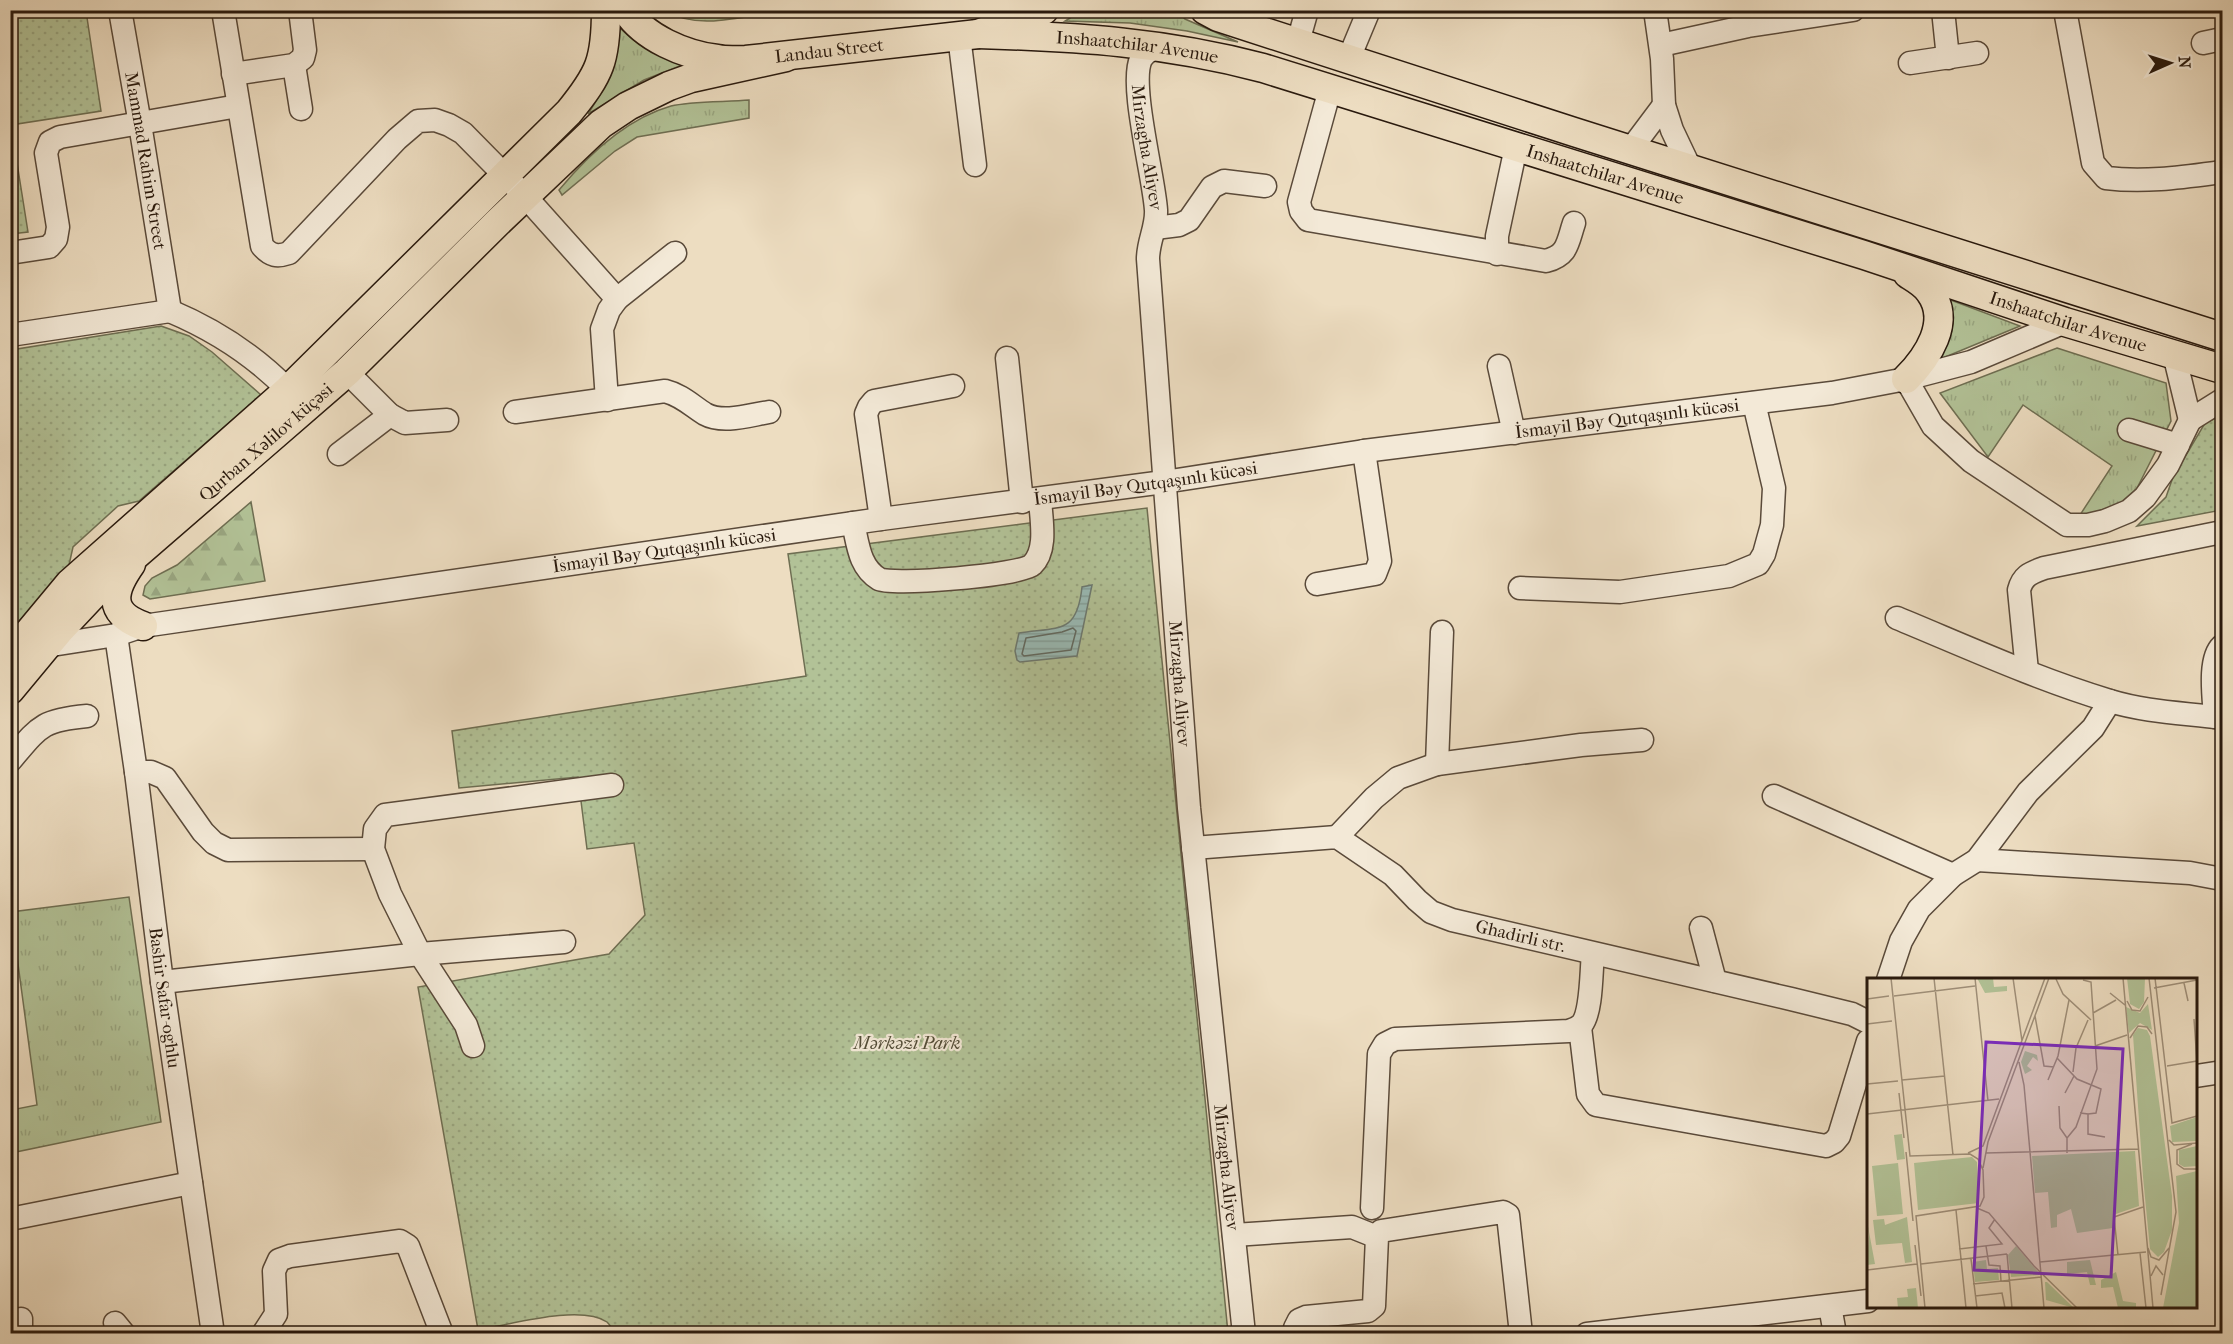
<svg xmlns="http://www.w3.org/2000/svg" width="2233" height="1344" viewBox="0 0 2233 1344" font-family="'IM FELL French Canon',serif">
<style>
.grass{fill:url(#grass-tufts);stroke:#6e6e52;stroke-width:1.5}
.forest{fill:url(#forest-firs);stroke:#6e6e52;stroke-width:1.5}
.park{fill:url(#park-dots);stroke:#6e6e52;stroke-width:1.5}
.water{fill:url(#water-rules);stroke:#6c7a72;stroke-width:1.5}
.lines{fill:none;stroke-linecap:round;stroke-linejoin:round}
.shore{stroke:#616a62;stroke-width:1.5}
.minor-casing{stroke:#5a4a3a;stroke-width:25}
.major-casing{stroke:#29190d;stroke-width:31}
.minor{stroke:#f3e9d7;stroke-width:22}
.major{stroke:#edddc1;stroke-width:28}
.labels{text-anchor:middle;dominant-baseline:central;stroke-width:4.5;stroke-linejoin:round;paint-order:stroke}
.street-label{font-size:18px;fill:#29190d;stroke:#f3e9d7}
.park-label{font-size:18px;font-style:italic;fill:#524c36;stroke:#f3e9d7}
.inset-road{fill:none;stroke:#9f8f79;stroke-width:1.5}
.view{fill:#7b2cbf;fill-opacity:0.15;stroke:#7b2cbf;stroke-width:3}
.inset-edge{fill:none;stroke:#29190d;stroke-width:3}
</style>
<defs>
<pattern id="grass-tufts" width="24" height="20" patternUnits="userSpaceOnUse" patternTransform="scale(1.5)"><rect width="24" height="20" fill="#b2c297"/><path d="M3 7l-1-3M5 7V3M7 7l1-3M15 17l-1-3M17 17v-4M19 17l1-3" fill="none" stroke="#99a681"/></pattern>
<pattern id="forest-firs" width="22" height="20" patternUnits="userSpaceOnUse" patternTransform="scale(1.5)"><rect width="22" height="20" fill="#b2c297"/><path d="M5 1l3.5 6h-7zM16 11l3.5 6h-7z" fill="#99a681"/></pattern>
<pattern id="park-dots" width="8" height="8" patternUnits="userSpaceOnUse" patternTransform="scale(1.5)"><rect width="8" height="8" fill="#b2c297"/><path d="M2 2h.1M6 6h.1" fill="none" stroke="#99a681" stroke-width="1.8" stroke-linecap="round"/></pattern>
<pattern id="water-rules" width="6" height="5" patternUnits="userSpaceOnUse" patternTransform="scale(1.5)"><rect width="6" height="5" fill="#99bbb6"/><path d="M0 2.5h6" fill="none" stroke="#84a09b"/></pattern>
</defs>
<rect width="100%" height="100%" fill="#edddc1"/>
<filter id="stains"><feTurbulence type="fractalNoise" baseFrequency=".00333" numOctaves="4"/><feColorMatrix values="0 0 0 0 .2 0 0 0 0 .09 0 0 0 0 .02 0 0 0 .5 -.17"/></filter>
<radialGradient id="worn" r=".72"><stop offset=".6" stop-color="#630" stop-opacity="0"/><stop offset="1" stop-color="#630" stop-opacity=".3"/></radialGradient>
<path class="grass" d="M1083 10 1177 11 1185 19 1238 42 1187 31 1130 23 1065 21Z
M616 24C639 48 654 53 685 64L644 80 588 114 603 90 613 66Z
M749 100V118L637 137 615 151 562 195 559 190C588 155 625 119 671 106 690 101 728 102 749 100Z
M1948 299 2020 326 1938 360Z
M2057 348 2166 383 2171 421 2131 500 2078 518 2112 466 2023 405 1988 457 1940 393Z
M129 897 161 1122 11 1153V1110L37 1105 11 912Z"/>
<path class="forest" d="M251 502 265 581 150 599 143 595 145 586 152 578 177 565Z"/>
<path class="park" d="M11 10 86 11 101 111 11 125 28 232 11 234Z
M667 11H779C744 16 697 31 667 11Z
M161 326 189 336 212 352 261 395 139 501 118 506 73 547 69 565 11 631V350Z
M2222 415V510L2137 526 2166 497 2173 477 2205 423Z
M1147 508 1228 1333 615 1334C613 1330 610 1325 607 1322 580 1304 509 1325 478 1330L418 987 609 954 645 915 634 843 587 849 578 777 459 788 452 731 806 676 788 554Z"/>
<path class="water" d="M1092 585 1077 656 1020 662 1017 660 1015 651 1019 633C1060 627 1077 634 1082 587Z"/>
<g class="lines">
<path class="shore" d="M1073 628 1076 631 1071 650 1024 656 1022 654 1026 638 1062 632Z"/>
<g class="minor-casing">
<g id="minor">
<path id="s1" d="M120 10 140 124 170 311"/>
<path d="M223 10 262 246C271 256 277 257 289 253L397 139 418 121 435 120 449 125 463 133 525 196 617 299 609 310 602 329 607 400"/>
<path d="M1655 10 1662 59 1664 105 1672 130 1690 168"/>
<path d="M1943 10 1948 58"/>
<path d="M2065 10 2093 163 2106 178C2145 183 2184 177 2222 172"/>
<path d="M959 36 975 165"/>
<path d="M1298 42 1307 10"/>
<path d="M2203 43 2222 39"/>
<path d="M1661 45 1748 26 1853 10"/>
<path id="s2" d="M1159 46C1152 49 1145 52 1141 59 1129 84 1154 177 1156 210 1157 227 1148 241 1148 259L1189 808 1244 1334"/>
<path d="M1349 58 1369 10"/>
<path d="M1910 63 1977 53"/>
<path d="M294 65 301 109"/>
<path d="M233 74 294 65 303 58 305 50 300 10"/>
<path d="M1330 89 1299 202 1301 211 1308 220 1546 261C1568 255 1567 244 1574 223"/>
<path d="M1631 149 1664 105"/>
<path d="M1155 228 1179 225 1189 220 1212 187 1224 181 1265 186"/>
<path d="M10 253 49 247 56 239 58 227 46 153 50 142 60 137 238 106"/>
<path d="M1497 254V236L1516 147"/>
<path d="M617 299 675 253"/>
<path d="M170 311C215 330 254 355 288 390"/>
<path d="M10 335 170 311"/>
<path d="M2174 354 2190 420 2222 400"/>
<path d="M1007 358 1022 502"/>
<path d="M1499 366 1514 433"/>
<path d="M347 372 390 415 405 423 447 420"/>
<path d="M1906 379 1933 426 1971 461 2067 525H2088L2105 521 2129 511 2145 497 2168 465 2190 420"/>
<path d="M515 412 665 391C681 395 691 405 705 414 723 424 750 415 769 412"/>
<path d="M2129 430 2178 445"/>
<path d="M339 454 390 415"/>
<path d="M881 519 866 414 869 407 874 401 953 386"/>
<path d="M853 523C858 544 859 567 879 579 891 586 1023 575 1032 565 1048 550 1041 519 1040 499"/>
<path d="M1317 584 1375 574 1380 561 1364 451"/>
<path d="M1520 588 1620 592 1729 576 1758 564 1764 554 1772 525 1774 488 1754 403"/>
<path d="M1897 618C1967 647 2037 679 2110 701 2146 712 2185 713 2222 718"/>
<path id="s3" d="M116 635 136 772 162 982 213 1334"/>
<path id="s4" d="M39 647 116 635 143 626 881 519 1164 482 1364 451 1832 393 1906 379 1971 362 2065 322"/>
<path d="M2027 671 2019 590C2023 575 2031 573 2044 568L2222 532"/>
<path d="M2215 717C2214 699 2208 659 2222 646"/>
<path d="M10 761C39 727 41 720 87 716"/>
<path d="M1437 764 1442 632"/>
<path d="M136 772H151L165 778 203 832 214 843 228 850 373 849"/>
<path d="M1774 796 1953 875"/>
<path d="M1337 837 1374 798 1398 778 1437 764 1581 745 1642 740"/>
<path id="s5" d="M1193 848 1337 837 1393 875 1417 900 1431 912 1452 920 1791 999 1852 1014 1868 1022"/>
<path d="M1977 860 2190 873 2222 879"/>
<path d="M1701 928 1715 981"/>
<path d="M1888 980 1901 941 1919 909 1953 875 1977 860 2028 792 2093 728 2110 701"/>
<path d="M162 982 420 954 564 942"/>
<path d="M1580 1027 1588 1094 1596 1105 1826 1146 1834 1142 1839 1136 1868 1041"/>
<path d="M473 1046 466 1025 420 954 390 894 373 849 375 829 385 815 612 785"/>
<path d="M2196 1076 2222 1072"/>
<path d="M1372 1208 1379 1054 1385 1044 1395 1039 1569 1031C1574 1029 1578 1028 1582 1024 1592 1011 1591 971 1593 954"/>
<path d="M10 1219 191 1183"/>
<path d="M1234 1235 1352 1227 1377 1237"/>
<path d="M1830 1306 1835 1334"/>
<path d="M21 1319V1334"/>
<path d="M115 1323 124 1334"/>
<path d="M263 1334 276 1314 274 1271 279 1260 290 1256 400 1241 408 1246 442 1334"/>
<path d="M1295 1334V1328L1299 1320 1306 1317 1368 1311 1374 1306 1377 1237 1381 1231 1503 1212 1508 1215 1521 1334"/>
<path d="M1587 1334 1868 1301"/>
</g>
</g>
<g class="major-casing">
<g id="major">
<path id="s6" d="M626 10C644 38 685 55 717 59 726 61 736 60 746 60L978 34 1044 10"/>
<path d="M1205 10 1218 17 1574 132 2222 337"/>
<path id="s7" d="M978 34C1078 37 1165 42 1263 68L1864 255 2065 322 2222 369"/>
<path d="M1906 379C1927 358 1952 322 1930 292 1925 284 1916 279 1908 274"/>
<path d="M131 564C112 591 107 613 143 626"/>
<path d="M10 655 70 583 288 390 569 112C600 74 606 60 606 10"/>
<path id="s8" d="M10 690 59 631 107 580 347 372 497 223 601 124 628 106 669 86 691 78 786 57"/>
</g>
</g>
<use href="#minor" class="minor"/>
<use href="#major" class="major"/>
</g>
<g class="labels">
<g class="street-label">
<text stroke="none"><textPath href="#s7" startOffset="160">Inshaatchilar Avenue</textPath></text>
<text stroke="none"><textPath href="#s6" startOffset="219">Landau Street</textPath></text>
<text stroke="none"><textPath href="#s2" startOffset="112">Mirzagha Aliyev</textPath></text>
<text stroke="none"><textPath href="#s1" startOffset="153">Mammad Rahim Street</textPath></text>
<text stroke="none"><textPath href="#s7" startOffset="646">Inshaatchilar Avenue</textPath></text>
<text stroke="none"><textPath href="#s7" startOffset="1132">Inshaatchilar Avenue</textPath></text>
<text stroke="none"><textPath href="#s4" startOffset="1605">İsmayil Bəy Qutqaşınlı kücəsi</textPath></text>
<text stroke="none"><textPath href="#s8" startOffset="357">Qurban Xəlilov küçəsi</textPath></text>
<text stroke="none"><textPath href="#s4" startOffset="1119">İsmayil Bəy Qutqaşınlı kücəsi</textPath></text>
<text stroke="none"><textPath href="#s4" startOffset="633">İsmayil Bəy Qutqaşınlı kücəsi</textPath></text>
<text stroke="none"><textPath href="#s2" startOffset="651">Mirzagha Aliyev</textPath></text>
<text stroke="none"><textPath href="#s5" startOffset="358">Ghadirli str.</textPath></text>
<text stroke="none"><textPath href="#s3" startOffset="366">Bashir Safar-oghlu</textPath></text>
<text stroke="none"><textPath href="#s2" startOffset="1137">Mirzagha Aliyev</textPath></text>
</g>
<g class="park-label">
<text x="907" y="1043">Mərkəzi Park</text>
</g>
</g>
<g transform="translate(1867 978)">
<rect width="330" height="330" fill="#edddc1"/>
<path d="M281 26 285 52 273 45 262 55 259 29 273 35ZM158 73 170 77 171 83 166 79 160 88 165 92 158 96 154 84ZM223 282 229 307H223L220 294 200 296V284ZM249 294 256 323 269 325V330H251L246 309 234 310V302Z" fill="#b2c297"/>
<path d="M110 0H126L127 9 140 8V13L118 15ZM35 156 38 181 30 182 27 157ZM40 239 45 284 38 285 35 265 9 267 6 242 17 241 18 247ZM0 243 8 286 0 287 2 258ZM178 304H180L207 330 179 322Z" fill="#b2c297"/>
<path d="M260 0H278L277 24 272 31 263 26ZM271 50 280 52 283 58 305 218V252L297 274 291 279 283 271 276 199 266 57ZM330 139V163L305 164 303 148ZM330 168V188L317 189 312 186V172ZM268 173 272 228 246 237V250L210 255 204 231 190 237V249L184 250 181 214 168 215 165 178ZM105 179 110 184 112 225 51 232 47 185ZM31 185 36 236 10 238 5 188ZM330 193V330H296L312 245 309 198ZM149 268 172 295V297L144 299 141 277ZM119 282 120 291 131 290 132 302 108 304 106 284ZM49 310 51 330H31L30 320 41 319 40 311Z" fill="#b2c297"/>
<path class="inset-road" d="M24 0 43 178 103 176 111 181 116 192 117 219 113 228 49 238 58 330M67 0 86 177M108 0 121 123M146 0 155 63M256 0 286 330M282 0 309 234 294 317M288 0 305 145 330 138M189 1 196 16 224 42M317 5 321 23M287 10 330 2M243 15 258 27M27 18 108 8M0 21 22 18M260 23 265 32 273 33 281 19M226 35 249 22M168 38 177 88 187 89M327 41 330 84M0 46 25 43M263 60 271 48 280 49 285 56M228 68 260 57M190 80 210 101 234 111 229 135 221 136M152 84 157 107 177 330M300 88 330 83M206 94 209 70 221 42M35 102 78 98M181 102 191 78 202 22M0 106 31 103M32 115 37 160M198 115 207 98M192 128 193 150 200 160M213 135 221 136V156L238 159M0 136 132 121M302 162 307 167 330 165M325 166 310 172V186L317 191H330M39 174 46 243M101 175 116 168 178 0M119 175 272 171M200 175V160L209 149 230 91 224 4 216 2M116 190 121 164 182 0M110 230 122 235 167 288 210 330M89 232 99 330M48 267 54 318M119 268 122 287 133 288 134 303M281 270 284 279 292 282 302 270M92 271 135 266 122 250 128 241M273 275 279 330M140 276 145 330M251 277 247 239 276 229M104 281 110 330M173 284 279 274M54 286 140 276M0 292 50 286M284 298 289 288 296 297M106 306 174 299M108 318 135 315 138 330"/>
<path class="view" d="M119 64 256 71 244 299 107 292Z"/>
<rect width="330" height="330" class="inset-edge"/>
</g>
<rect width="2233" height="1344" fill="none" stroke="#edddc1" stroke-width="36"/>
<rect x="12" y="12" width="2209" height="1320" fill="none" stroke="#29190d" stroke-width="3"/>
<rect x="18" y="18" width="2197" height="1308" fill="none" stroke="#29190d" stroke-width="1.5"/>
<g transform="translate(2170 63) rotate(87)" stroke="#f3e9d7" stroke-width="4.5" paint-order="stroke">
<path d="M0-4.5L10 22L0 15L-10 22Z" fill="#29190d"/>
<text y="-9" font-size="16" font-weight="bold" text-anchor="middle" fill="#29190d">N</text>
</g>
<rect width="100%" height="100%" filter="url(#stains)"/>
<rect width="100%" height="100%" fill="url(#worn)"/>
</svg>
